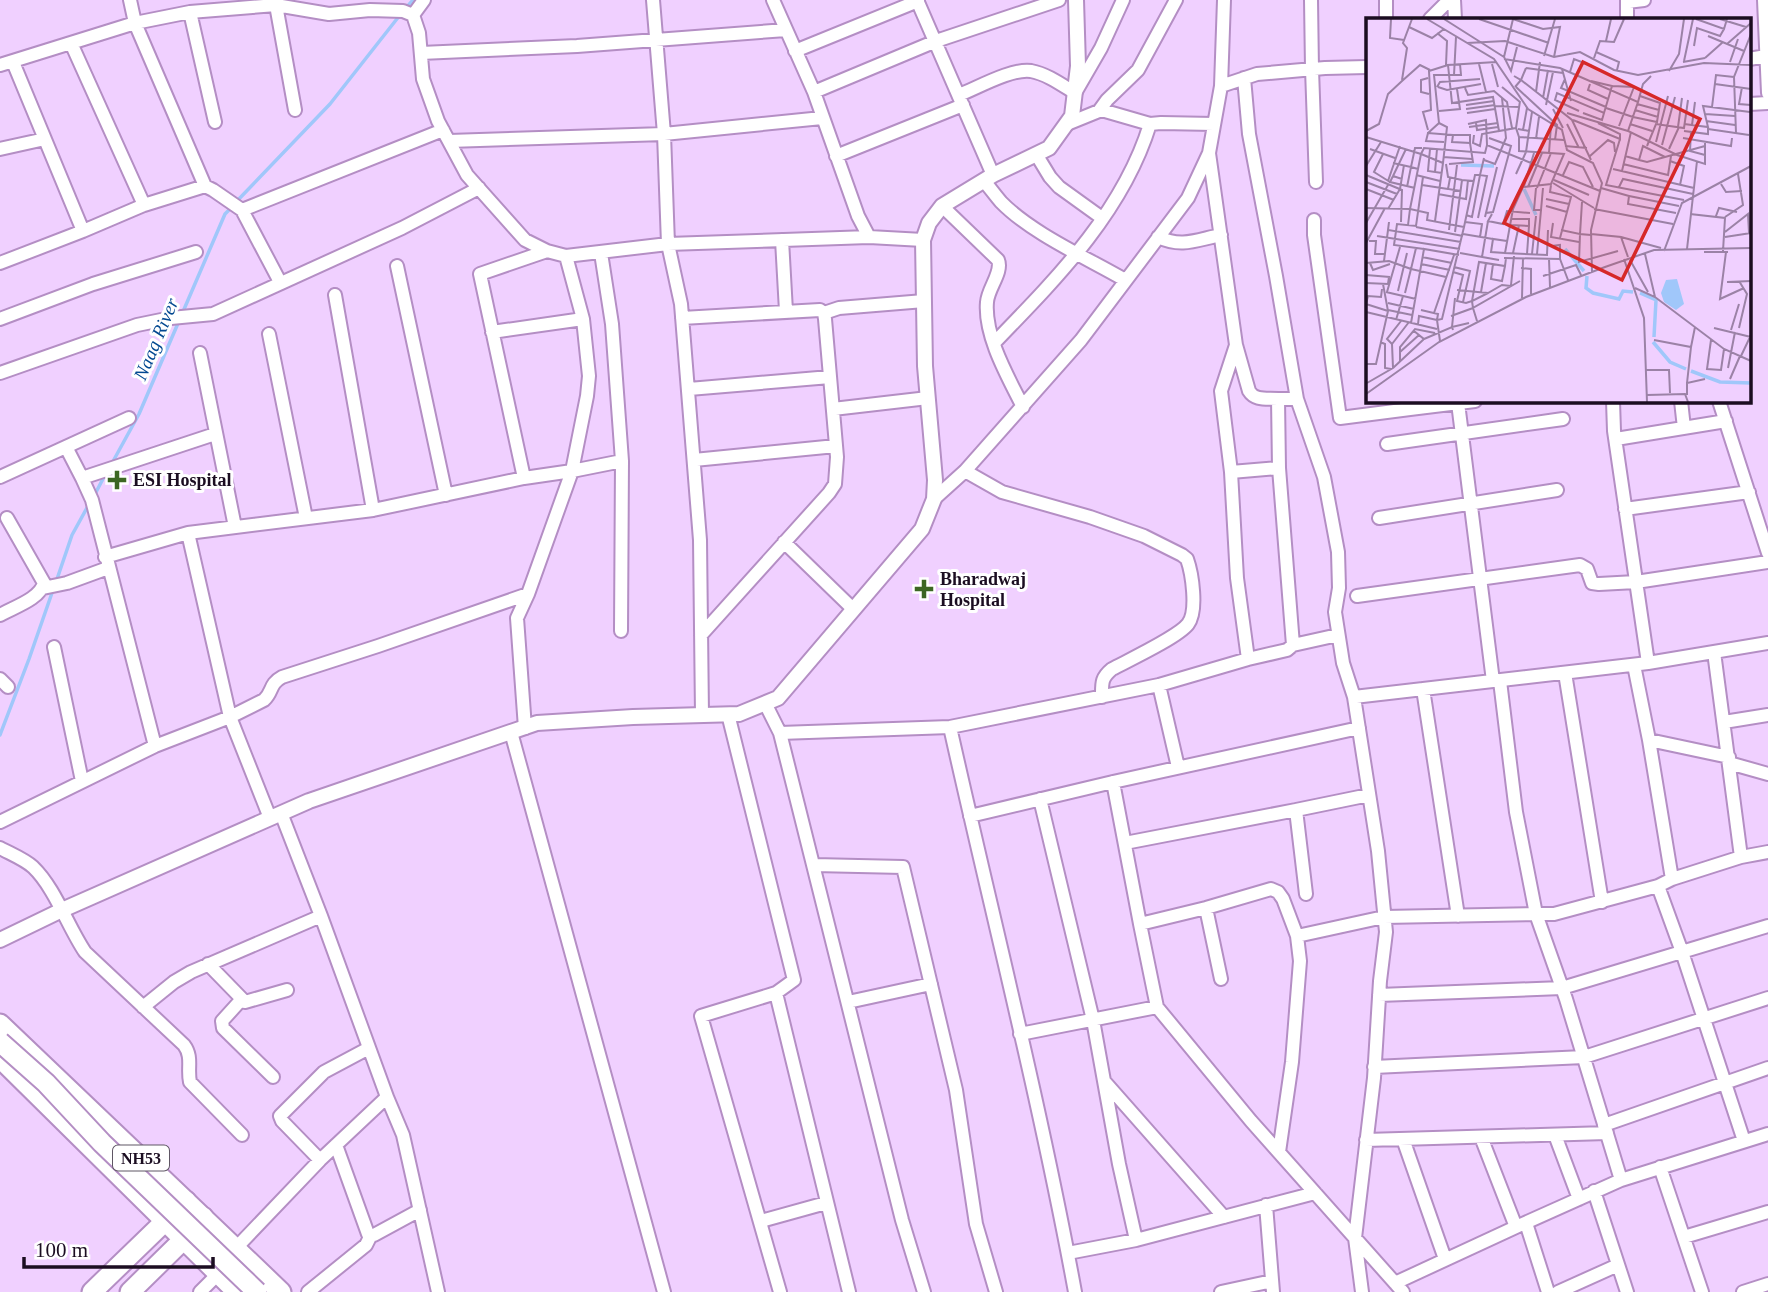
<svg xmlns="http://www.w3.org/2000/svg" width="1768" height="1292" viewBox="0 0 1768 1292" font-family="'Times New Roman',serif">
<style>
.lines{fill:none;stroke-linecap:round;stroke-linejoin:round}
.stream{stroke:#a0c7fa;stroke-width:3.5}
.minor-casing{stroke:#b48ec4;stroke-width:16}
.tertiary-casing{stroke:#b48ec4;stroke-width:18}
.primary-casing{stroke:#b48ec4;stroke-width:23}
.trunk-casing{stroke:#b48ec4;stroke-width:23}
.minor{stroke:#fff;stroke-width:12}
.tertiary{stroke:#fff;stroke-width:14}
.primary{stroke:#fff;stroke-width:19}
.trunk{stroke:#fff;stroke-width:19}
.trunk-bridge-casing{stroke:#b48ec4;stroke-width:23;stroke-linecap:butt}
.trunk-bridge{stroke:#fff;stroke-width:19}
.poi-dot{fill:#3c6623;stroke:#fff;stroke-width:2.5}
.labels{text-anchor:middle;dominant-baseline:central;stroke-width:6;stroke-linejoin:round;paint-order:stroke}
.shield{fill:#fff;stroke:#5f5664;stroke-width:2}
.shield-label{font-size:16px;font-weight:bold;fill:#1b0d21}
.poi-label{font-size:18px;font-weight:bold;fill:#1b0d21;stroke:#fff;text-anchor:start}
.water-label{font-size:19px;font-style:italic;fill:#044991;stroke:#fff}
.inset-river{fill:none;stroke:#a0c7fa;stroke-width:3.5}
.inset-road{fill:none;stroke:#9b82a6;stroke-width:2}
.view{fill:#d62828;fill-opacity:0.15;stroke:#d62828;stroke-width:3.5}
.inset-edge{fill:none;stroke:#1b0d21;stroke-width:3.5}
</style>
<rect width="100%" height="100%" fill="#f0d0ff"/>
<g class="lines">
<path class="stream" d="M405 9 413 0
M237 201 330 104 400 15
M182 314 225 214 232 207
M111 465 139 414 179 321
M94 496 105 475
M56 582 72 535 88 506
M0 735 29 659 53 590"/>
<g class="minor-casing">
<path id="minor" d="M130 0 135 23 205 186
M653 0 664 134 668 244 681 304 700 540 702 715
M917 0 993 175
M1311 0 1312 69 1316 182
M1386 0V19
M1454 0 1455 19
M1764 0 1768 93
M1627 2 1644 0
M276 5 295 110
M190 12 215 122
M413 15 424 0
M1430 19 1449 0
M1627 19V0
M71 43 144 205 83 231
M795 51 918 1
M421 53 577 46 786 30
M1749 59 1766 56
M0 65 135 23 190 12 276 5 329 14 370 10 403 11 413 15 419 33 423 79 438 121 467 175 525 240 547 251 566 256 668 244 869 237 858 216 814 92 773 0
M1244 78 1249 134 1276 276 1297 399 1324 477 1338 552 1339 588 1335 612 1343 663 1354 697
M1221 86 1257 74 1325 68 1367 67
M814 92 936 41 1059 0
M959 95C977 88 1012 68 1031 71 1047 74 1062 85 1075 93L1101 48 1123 0
M1749 104 1768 103
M1099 111 1107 100 1138 70 1176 0
M1067 124 1099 111H1105L1150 124 1161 123 1214 124
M449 141 664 134 822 118
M0 149 45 139
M1209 153 1236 345 1221 391 1231 472 1237 578 1248 659 1287 650 1293 645 1279 468 1278 399H1297
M1036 154 1050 177 1059 187 1102 218
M836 156 963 105
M984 181C990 188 995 195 1001 202 1031 233 1087 258 1125 280
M144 205 205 186 213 190 242 210
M942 206 998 260C1003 272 988 288 987 302 984 336 1008 377 1023 407
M1314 220V235L1340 418 1410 409
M869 237 923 240
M1158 237C1182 248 1196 240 1221 235
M782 240 786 311
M601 253 612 324 622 461 621 631
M0 263 83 231 13 62
M397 266 446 495
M280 282 242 210 443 130
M335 295 373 510
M824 313 839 308 924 301
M682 318 820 310 824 313 825 319 837 457 835 484 829 493 701 635
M0 319 93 284 196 252
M492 332 583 319
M269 334 306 518
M994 343C1056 279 1123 212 1150 124
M1236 345 1249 391C1255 401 1267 398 1278 399
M200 353 235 527
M0 373 137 325 171 318 213 314 402 228 479 188
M689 389 830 377
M1410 401V409L1475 401
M1681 401 1684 428
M1719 401 1768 553
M1458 403 1493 681
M833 409 928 398
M1616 439 1726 421
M1387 444 1563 419
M66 447 82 478
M694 460 836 446
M965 471 1002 492 1090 517 1144 536 1182 555 1187 559C1192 573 1198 611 1188 624 1178 637 1129 660 1112 669 1101 678 1102 683 1102 697
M1231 472 1279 468
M0 477 129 418
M524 478 572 471 622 461
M934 499 965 471 1081 340 1188 198 1209 153 1221 86 1224 0
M1625 509 1749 492
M1379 518 1557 490
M784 542 853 609
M105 557 188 533 373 510 524 478 480 274 547 251
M43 588 67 583 108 568
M1357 596 1580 565 1587 569 1592 583 1599 584 1636 582 1768 562
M0 615C14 607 40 599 44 583L7 518
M1293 645 1338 635
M54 647 82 781
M1648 663 1768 643
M1634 665 1649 740 1672 879
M1565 673 1602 902
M0 679 8 687
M1500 681 1516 812 1536 914H1554L1658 886 1672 879 1741 857 1714 652
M1159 685 1178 767
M1423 689 1458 916
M765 703 780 733
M728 714 794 980 776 993
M1724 722 1768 715
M950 727C992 915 1040 1102 1075 1292
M525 728 517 618 528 594 572 471 587 396 589 376 583 319 566 256
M511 732 664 1292
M1649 740 1729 757
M155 746 92 500 82 478 215 434
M1729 763 1768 774
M1113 782 1140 924 1206 908 1271 889 1278 892 1283 899 1297 936 1300 961 1292 1062 1279 1152
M1040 799 1093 1020 1119 1164 1136 1240 1315 1193
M970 816 1113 782 1359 728
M270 818 230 717 264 700C273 692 269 684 282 677L378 646 528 594
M0 822 155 746 230 717 188 533
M1125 843 1296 810
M0 848C11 854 24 859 33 867 55 888 68 927 85 952L184 1045C193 1057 187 1068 190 1082L242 1135
M1741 857 1768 852
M814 865 903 867 956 1090 976 1224 996 1292
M1658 886 1682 952 1744 1141
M1306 894 1296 810 1369 795
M1206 908 1221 979
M1140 924 1157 1007 1251 1121 1403 1292
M1297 936 1384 917 1536 914 1566 999 1621 1180 1768 1134
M208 964 245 1002 287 990
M1379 995 1562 988 1768 926
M241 1000 222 1021 223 1028 273 1077
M848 1002 931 984
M143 1007 174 982 191 972 321 916
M1020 1034 1157 1007
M1374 1067 1584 1057 1768 998
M1104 1081 1224 1217
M387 1097 403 1135 438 1292
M1604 1125 1768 1068
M1555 1135 1579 1199
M1481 1137 1516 1227 1621 1180
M1403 1139 1445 1259
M1366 1140 1607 1133
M336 1145 368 1234 374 1235 420 1210
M320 1160 282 1121 280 1116 324 1072 369 1048
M1660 1167 1702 1292
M1594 1191 1627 1292
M1266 1205 1273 1292
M761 1221 826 1203
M1526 1223 1548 1292
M1684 1237 1768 1212
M236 1248 320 1160 387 1097 321 916 281 813
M1068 1253 1136 1240
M1395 1283 1516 1227
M200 1292 218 1274
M308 1292 366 1245 371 1235
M780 1292 701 1016 776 993 849 1292
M924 1292 902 1220 780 733 950 727 1159 685 1248 659
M1221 1292 1272 1281
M1362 1292 1355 1238 1374 1078 1380 981 1386 932 1378 851 1354 697 1648 663 1614 431 1613 401
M1558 1292 1618 1265
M1743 1292 1768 1284"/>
</g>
<g class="tertiary-casing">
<path id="tertiary" d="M0 940 62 910 309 801 537 723 633 717 739 714 778 698 922 529 934 499 935 480 925 366 923 240 929 223 942 206 993 175 1049 148 1072 116 1078 66 1076 0"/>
</g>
<g class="primary-casing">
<path id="primary" d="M0 1024 281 1292
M0 1058 237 1292"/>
</g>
<g class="trunk-casing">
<path id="trunk" d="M92 1292 186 1201
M130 1292 184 1239 203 1217"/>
</g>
<use href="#minor" class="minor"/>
<use href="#tertiary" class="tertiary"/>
<use href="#primary" class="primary"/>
<use href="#trunk" class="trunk"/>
<g class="trunk-bridge-casing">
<path id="trunk-bridge" d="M0 1042 46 1083 102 1143 257 1292"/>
</g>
<use href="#trunk-bridge" class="trunk-bridge"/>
</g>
<g class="poi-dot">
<path d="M113.5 469.5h7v7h7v7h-7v7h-7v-7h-7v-7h7z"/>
<path d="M920.5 578.5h7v7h7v7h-7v7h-7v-7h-7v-7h7z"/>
</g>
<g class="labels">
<rect class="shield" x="113" y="1145.5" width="56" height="25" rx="5"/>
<g class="shield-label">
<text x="141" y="1158">NH53</text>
</g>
<g class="poi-label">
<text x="133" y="480">ESI Hospital</text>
<text x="940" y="579">Bharadwaj<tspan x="940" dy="21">Hospital</tspan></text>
</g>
<g class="water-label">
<text transform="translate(156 339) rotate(-67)">Naag River</text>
</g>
</g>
<g transform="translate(1366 18)">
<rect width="385" height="385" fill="#f0d0ff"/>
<path d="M311 261 318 286 310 292 298 284 295 275 300 262Z" fill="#a0c7fa"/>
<path class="inset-river" d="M95 147 128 148M158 171 170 197M199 231 218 253M221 258 220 270 227 275 253 281 257 273 267 274M274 275 290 282 288 319M287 324 304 344 320 351M325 353 354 364 385 365"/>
<path class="inset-road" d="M25 1 24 20 38 22M61 1 128 41 162 91 196 112 201 132 227 145 236 165 225 212 226 254M78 1 138 39M113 1 183 25M147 1 177 11 194 9 188 39M147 1 138 39 145 53 151 29M330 1 358 11 361 1M354 1 380 9M43 9 66 20 78 11M71 15 81 23 80 47M342 18 378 33M240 23 245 1M101 25 139 23 188 39 214 34 248 52 272 57 338 45 385 47M361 26 385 5M328 28 331 10 354 18 358 11M230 34 253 44 251 52M178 38 189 1M228 40 234 23 248 24 258 1M339 40 357 24M138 41 194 50 272 84 262 113 311 137 339 146V124M318 43 327 1M130 44 82 47 86 85 127 79 133 113 150 110 153 119 198 122M317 44 339 40M364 44 372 21M113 46 120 74M126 46 132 69M160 50 197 55M196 51 205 83M303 53 313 36 318 1M204 54 208 41 226 48M88 57 90 19M148 58 155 62 160 50M62 60 55 62V74L63 76M199 61 195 70 240 89M36 62 41 30 37 25 46 1M224 66 222 72 242 81M349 66 385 71M246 68 268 69 253 108M71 69 74 64 114 61M72 69 81 72 115 66M136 69 154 84M149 69 155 62 206 102 225 142M150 69 191 107 189 122M376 69 373 86 385 87M99 70 102 77 128 73 141 84 146 110M170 74 174 44M177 80 182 52M272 84 277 66 285 58M271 86 293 92M100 87 128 83M180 87 187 54M129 88 153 89M346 89 350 57 368 59M240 90 267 99M100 91 129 87M187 91 197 110M269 92 292 99M73 93 94 91 91 71M213 93 189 82 191 75 238 95 246 68 225 63M101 95 129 91M201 95 262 113M217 95 236 102 238 95M339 96 369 98M267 99 291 104 294 85 274 78M207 102 254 121V116L232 105M340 103 369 107M73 105 81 109 77 145 55 136 44 191 62 195 61 202 98 209 76 301 71 302 74 323M110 105 111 112 132 109M102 106 120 102 121 127M201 106 213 130M264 106 286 113M318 106 342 109 337 88 384 94M326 107 329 84M103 109 132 105M312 109 316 80M150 110 154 83M152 111 163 113 166 94M342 111 383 117M62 112 57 94 65 92 63 53 82 47M157 112 161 90M0 113 13 106 22 76 36 63 54 47 64 52M318 113 342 116V110M325 114 324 133 339 137M62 115 73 105 68 57H95L94 46M370 115 368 59 385 16M108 117 107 125 114 128 116 116 133 113M0 119 55 136 58 130 119 135 121 127 234 173M153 119V133L198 136 185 166 157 169 147 191 139 235 181 237 182 212M317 120 365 128 366 120M170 121 173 99M254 121 240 167 318 182M78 124 60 123 62 115 87 117M290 124 302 78M296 127 309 79M199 128 221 130M281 128 290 106 318 110 322 82M4 131 29 140M64 131 62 153 76 155M303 131 313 109M160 134 163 113M183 135 185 107M17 136 8 154 24 164M224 138 242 122 248 125 249 134M259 138 273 142 277 128 299 139M77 139 106 141M118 142 129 146 140 120 136 80M273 142 281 144 339 128M304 143 318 148 314 167M27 145 45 149 41 169M80 146 82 159 96 162M83 146 107 144 104 125 86 124 87 117H104V125M257 146 302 157 305 138M0 148 15 124M52 151 45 149 49 130H56M247 151 328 170M256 153 265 114M69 154 71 131M150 156 160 134M0 157 36 172 35 204M50 157 74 163M197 157 203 144 217 149 227 169M27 158 40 131M57 159 50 208 31 206 28 227 58 231M84 160 82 171 95 173M36 161 27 158 24 164 49 170M188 162 223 177M22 163 34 128M0 164 31 176M187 165 228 190M355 166 360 174 376 173M56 167 82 171M185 167 184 174 205 179 194 220M158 168 168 135M162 169 176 135M253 169 257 161 327 176M170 170 168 192H176M171 170 185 135M235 170 263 178M0 171 28 182M72 176 94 180M94 180 100 181 102 162M180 181 203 186M216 184 214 216 225 217M180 188 201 194M0 190 44 191 42 207M22 191 34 171 38 147M228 191 307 206M120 195 127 194 145 128 123 120M310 195 262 186 263 178 313 188M126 196 122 203 137 206 141 193 164 195M324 196 359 200 357 233M100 197 106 199 114 157 121 158 112 200M350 198 353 190 371 194M119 199 131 149M359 199 377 187 372 156M145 201H163V208M69 203 77 145M23 204 22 212 95 224M99 204 116 206 114 219M0 205 22 167M187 205 185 219 213 224M144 207 163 208 161 236M50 209 97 218M98 209 109 157H114L118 140M83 212 91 147M195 212 214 216 213 244 252 233M89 214 96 162 108 163M359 214 382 196 383 215M97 216 127 221M225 216 255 219 262 239M11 218 94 231M255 219 295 230M359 219 385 215M3 223H10L9 236H18M0 225 19 190M50 230 45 251 80 259M321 231 331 143M298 233 316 185 385 148M338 234H362M360 234 354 281 378 270M94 235 133 242M139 235 125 234 127 221 141 223M147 235 153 207M166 236 170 198M171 236 177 170M279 236 289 279M56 239 86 245M116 239 122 203M138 240 194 241V227L186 228M183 241 184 269M194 241 202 262M258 241 278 300 281 384M264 242 282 274M18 243 22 212M0 245 23 243 45 251 39 275M4 245 7 252 24 246M55 246 84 252M127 246 125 261 136 263 139 248M88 249 104 253 97 284M155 250 165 251V276M87 254 97 257 91 283 100 285 106 283 113 244 139 248 140 240M0 257 24 259M177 258 210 247 215 257M361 264 385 263M0 265 22 266 23 259M145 267 148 238M269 270 289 279 358 331 385 343M91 272 122 275 136 267 145 268M32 273 41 235M20 274 50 281M21 274 34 229M115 274 120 245M89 280 86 309 103 305M156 280 157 240M22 285 48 291M0 286 2 278 15 279 16 271M0 286 22 293M22 292 46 297M55 292 72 296 71 302M0 294 71 311M68 295 88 237M85 298 107 290 106 283 122 275M30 302 37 278M111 303 107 290 154 263M45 305 58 231 93 237M52 306 53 298 71 302M348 310 385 319M373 310 381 276 373 263M365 312 373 286M48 313 58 321 86 309 87 312M288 322 325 329 329 309M345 322 341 351 355 352 358 331M14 324 19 326V350L25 351M26 326 43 304M34 334 53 317M375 338 385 317M34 343V329L49 311 69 315M0 346H10L22 293 17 266M27 350 58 321M362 350 369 314M279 352H303L304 375M364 361 374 338M1 365 27 350 26 326 21 321 35 303M321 365 325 329M0 376 73 324 160 279 239 249 288 232 385 230M281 377 319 376 322 384M321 377V365L339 361"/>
<path class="view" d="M217 44 334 101 256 262 138 205Z"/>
<rect width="385" height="385" class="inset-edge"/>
</g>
<path d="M24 1257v10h189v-10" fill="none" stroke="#1b0d21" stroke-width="3.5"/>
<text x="35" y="1257" font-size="21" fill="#1b0d21" stroke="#ffffff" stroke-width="5" paint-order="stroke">100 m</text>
</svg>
